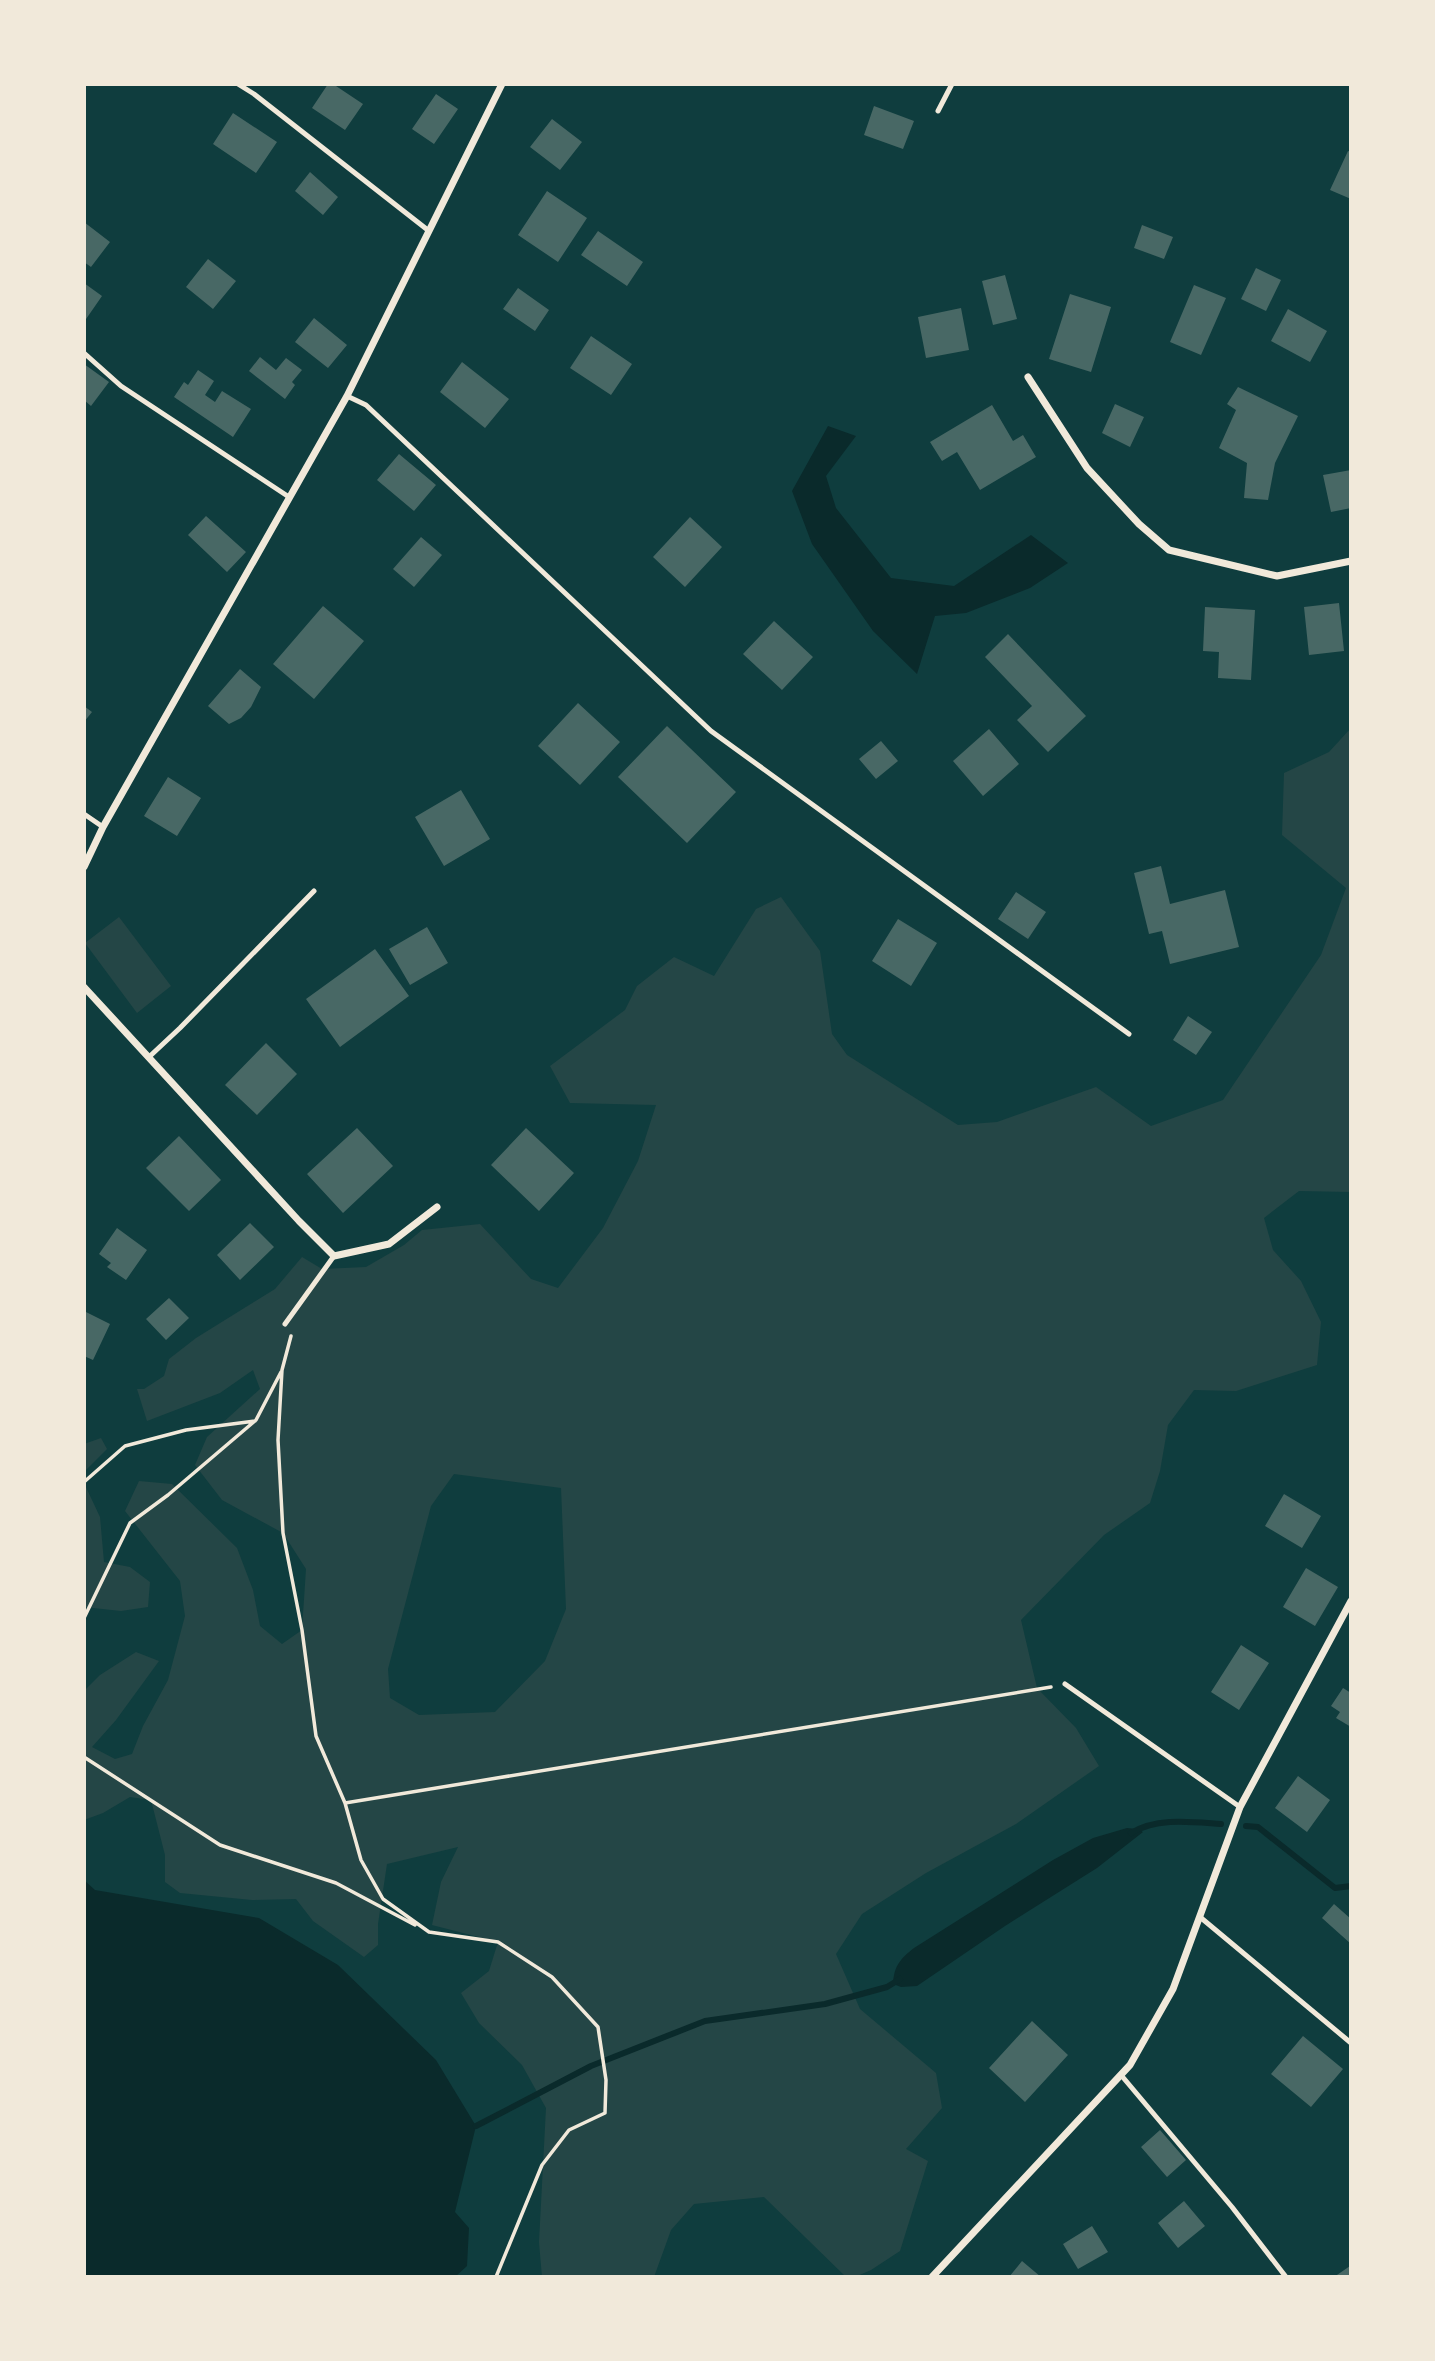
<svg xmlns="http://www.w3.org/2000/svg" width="1435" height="2361" viewBox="0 0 1435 2361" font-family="Lato,sans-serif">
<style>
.green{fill:#244646;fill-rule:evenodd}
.water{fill:#0a2a2b}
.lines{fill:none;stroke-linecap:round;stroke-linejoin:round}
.stream{stroke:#0a2a2b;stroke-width:6}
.building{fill:#486865}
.path{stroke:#f1e9da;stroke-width:3.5}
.service{stroke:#f1e9da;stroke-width:5}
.minor{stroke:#f1e9da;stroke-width:7}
</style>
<rect width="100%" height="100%" fill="#0f3d3e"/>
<path class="green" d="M1351 728V1192L1299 1191 1264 1218 1273 1250 1301 1281 1321 1322 1317 1365 1236 1391 1194 1390 1168 1425 1160 1471 1150 1503 1104 1535 1021 1620 1037 1688 1076 1728 1099 1766 1016 1824 926 1873 862 1914 836 1954 860 2009 936 2073 942 2108 906 2149 928 2161 900 2251 871 2270 855 2277H846L764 2197 694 2204 671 2230 654 2277H542L539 2242 546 2108 522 2065 479 2023 461 1993 489 1971 498 1942 432 1925 441 1882 458 1847 387 1864 378 1924V1945L364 1957 313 1921 296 1899 252 1900 180 1893 165 1882V1855L151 1800 130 1797 103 1813 84 1820V1691L100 1675 136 1652 159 1661 116 1720 92 1747 115 1759 132 1754 143 1726 168 1680 185 1616 180 1581 125 1511 139 1481 172 1484 237 1548 253 1590 260 1626 282 1644 302 1630 306 1569 283 1533 222 1500 195 1465 207 1437 260 1389 253 1370 220 1393 147 1421 137 1389H144L164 1376 169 1359 196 1338 275 1289 302 1257 322 1269 366 1267 404 1245 422 1230 480 1224 531 1279 558 1288 603 1228 638 1161 656 1105 570 1103 550 1066 625 1010 637 986 674 957 714 976 756 909 781 897 820 951 832 1034 847 1055 958 1125 997 1122 1096 1087 1151 1126 1223 1100 1321 955 1346 888 1282 835 1284 773 1329 752ZM454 1474 561 1488 566 1609 545 1661 495 1712 419 1715 390 1698 388 1669 431 1506Z
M119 917 171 986 137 1013 85 943Z
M101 1438 107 1449 84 1472V1444Z
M84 1483 100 1517 104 1562 130 1567 150 1582 148 1607 121 1611 84 1607Z"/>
<path class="water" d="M828 426 856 436 826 476 836 508 891 578 954 586 1031 535 1068 563 1030 588 966 613 935 616 917 674 873 631 812 544 792 491Z
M1127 1828 1138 1829 1143 1832 1097 1868 1005 1926 917 1986 901 1987 893 1984C894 1966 900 1959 914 1948L1053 1860 1093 1838Z
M84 1880 95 1890 259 1918 338 1965 436 2060 476 2126 455 2212 469 2228 467 2266 455 2277H84Z"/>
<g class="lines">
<path class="stream" d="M1246 1826 1258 1827 1335 1888 1351 1886
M1131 1833C1157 1817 1192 1822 1221 1824
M476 2126 591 2066 705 2021 825 2004 887 1987 900 1979"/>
</g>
<path class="building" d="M328 84H333L363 104 345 130 312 108Z
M436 94 458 109 434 144 412 129Z
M874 106 914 121 903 149 864 135Z
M233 113 277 142 256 173 213 144Z
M552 119 582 142 560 170 530 147Z
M1348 151 1351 152V199L1330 190Z
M310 172 338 197 323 215 295 191Z
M547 191 587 218 558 262 518 235Z
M84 222 110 242 91 267 84 262Z
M1142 225 1173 237 1164 259 1134 248Z
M598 231 643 262 627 286 581 255Z
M208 259 236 281 213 309 186 287Z
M1256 268 1281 280 1266 311 1241 299Z
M1005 275 1017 319 993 325 982 281Z
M84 283 102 296 84 322Z
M1194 285 1226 298 1201 355 1170 342Z
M518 288 549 310 535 331 503 309Z
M1070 294 1111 307 1091 372 1049 359Z
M961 308 969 350 926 358 918 317Z
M1288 309 1327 331 1310 362 1271 341Z
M314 318 347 345 328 368 295 342Z
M591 336 632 364 611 395 570 368Z
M260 357 276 370 286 358 302 370 292 382 295 385 285 399 249 371Z
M462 362 509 399 485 428 440 392Z
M84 364 109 382 91 406 84 400Z
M198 370 214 381 205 395 215 402 222 391 251 409 233 437 174 397 184 382 188 385Z
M1238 387 1298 416 1275 463 1268 500 1244 498 1247 463 1219 448 1236 410 1227 404Z
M1115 404 1144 417 1130 447 1102 433Z
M992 405 1013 441 1023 435 1036 457 980 490 957 452 942 461 930 442Z
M399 454 436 485 414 511 377 480Z
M1351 470V508L1331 512 1323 475Z
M206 516 246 552 227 572 188 535Z
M690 517 722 547 685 587 653 557Z
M421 537 442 555 414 587 393 569Z
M1339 603 1344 651 1309 655 1304 607Z
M323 606 364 641 314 699 273 664Z
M1205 607 1255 610 1251 680 1218 678 1219 652 1203 651Z
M774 621 813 657 782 690 743 654Z
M1008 634 1086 716 1048 752 1017 720 1032 706 985 657Z
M240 669 261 687 251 707 241 718 229 724 208 706Z
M578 703 620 742 580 785 538 746Z
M84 706 92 712 84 722Z
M667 726 736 792 687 843 618 777Z
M989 729 1019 764 983 796 953 761Z
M881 741 898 761 876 779 859 759Z
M168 777 201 798 177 836 144 816Z
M461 790 490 839 444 866 415 817Z
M1161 866 1170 904 1225 890 1239 947 1170 964 1162 931 1149 934 1134 873Z
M1016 892 1046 912 1028 939 998 919Z
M898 919 937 943 911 986 872 961Z
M427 927 448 963 410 985 389 949Z
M375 949 409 996 340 1047 306 999Z
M1188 1016 1212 1032 1196 1055 1173 1040Z
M266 1043 297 1074 257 1115 225 1085Z
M357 1128 393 1166 343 1213 307 1174Z
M526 1128 574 1173 539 1211 491 1165Z
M179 1136 221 1180 189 1211 146 1168Z
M250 1223 274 1247 240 1280 217 1255Z
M117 1228 147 1250 126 1280 107 1267 111 1263 99 1254Z
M169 1298 189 1318 166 1340 146 1319Z
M84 1311 110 1324 93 1360 84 1356Z
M1284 1494 1321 1516 1302 1548 1265 1526Z
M1306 1568 1338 1587 1315 1626 1283 1607Z
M1241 1645 1269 1663 1239 1710 1211 1692Z
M1343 1688 1351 1693V1727L1336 1718 1340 1712 1331 1706Z
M1298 1776 1330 1800 1307 1832 1275 1808Z
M1334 1904 1351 1919V1944L1322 1918Z
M1032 2021 1068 2055 1025 2102 989 2068Z
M1303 2036 1343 2069 1311 2107 1271 2074Z
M1160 2130 1186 2160 1167 2177 1141 2147Z
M1184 2201 1205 2226 1178 2248 1158 2223Z
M1092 2226 1108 2252 1078 2269 1063 2244Z
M1022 2261 1041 2277H1009Z
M1350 2266 1351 2277H1334Z"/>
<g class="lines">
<path class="path" d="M291 1336 282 1370 278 1440 283 1533 302 1630 316 1736 345 1803 361 1860 383 1899 429 1932 498 1942 552 1977 598 2027 606 2080 605 2113 569 2130 542 2165 496 2277
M84 1482 125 1446 186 1430 255 1421
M84 1618 130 1523 168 1495 256 1420 281 1372
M84 1757 220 1845 336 1883 415 1925
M345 1803 1051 1687"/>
<path class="service" d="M238 84 254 94 429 231
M938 111 952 84
M84 353 121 386 289 497
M347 396 366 405 711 731 1129 1034
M84 814 103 827
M149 1057 180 1028 314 891
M285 1324 334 1256
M1065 1684 1240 1807
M1200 1917 1351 2043
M1121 2075 1232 2207 1286 2277"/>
<path class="minor" d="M1028 377 1087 468 1139 524 1169 550 1277 576 1351 561
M84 867 103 827 347 396 502 84
M84 987 299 1221 334 1256 389 1244 437 1207
M932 2277 1130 2065 1173 1989 1240 1807 1351 1601"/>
</g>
<rect width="1435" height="2361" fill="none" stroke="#f1e9da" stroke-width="172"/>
</svg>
